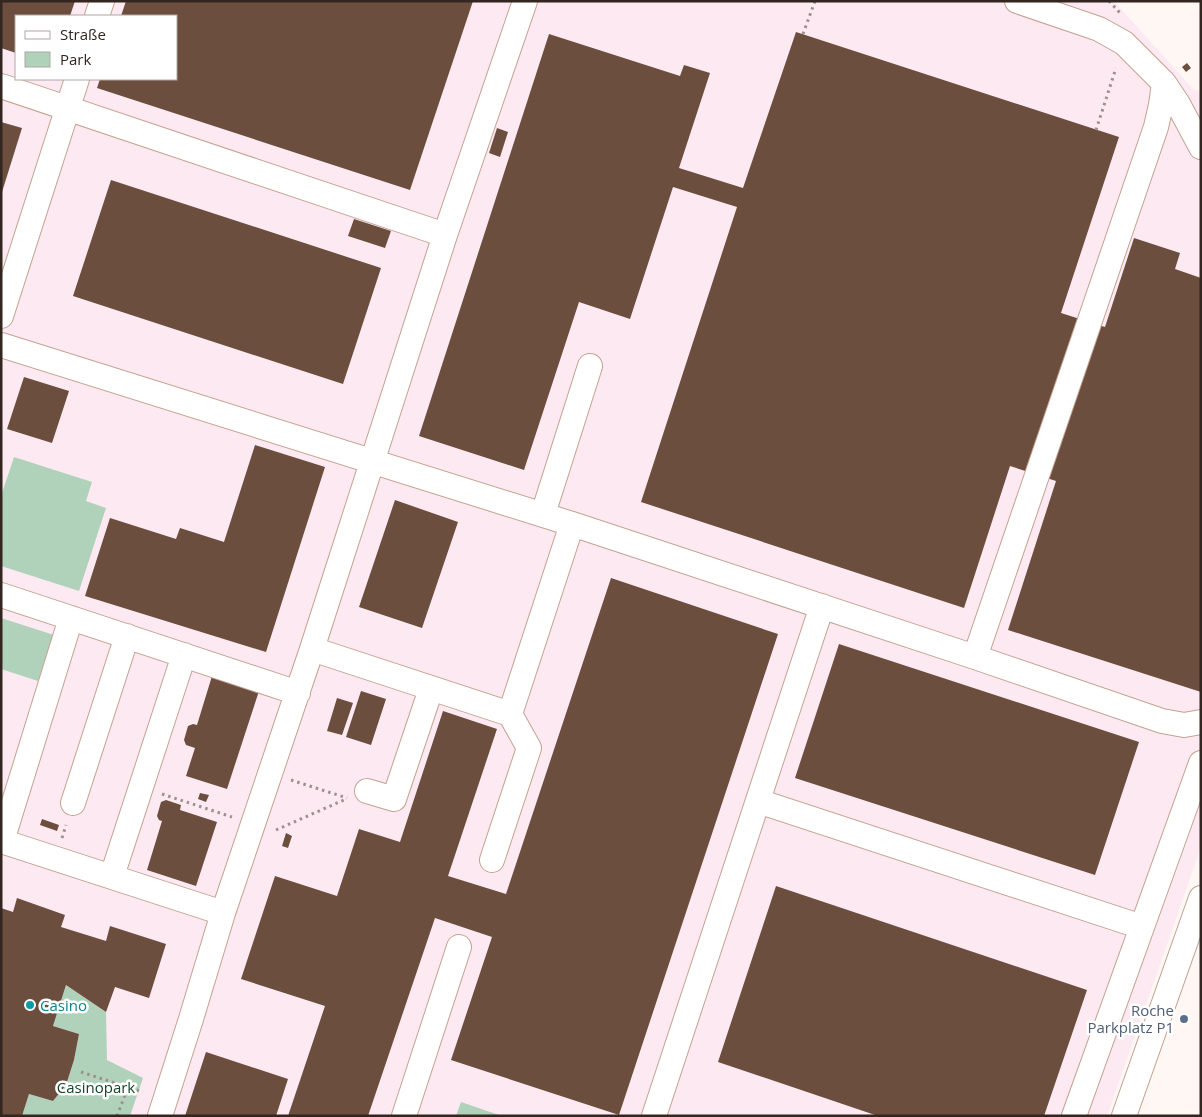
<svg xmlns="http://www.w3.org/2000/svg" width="1202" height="1117" viewBox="0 0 1202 1117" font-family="'Open Sans',sans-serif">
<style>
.industrial{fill:#fde9f1;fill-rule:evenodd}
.green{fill:#b1d2ba}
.building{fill:#6c4e3f}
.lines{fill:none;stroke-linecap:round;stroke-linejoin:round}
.minor-casing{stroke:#c4a291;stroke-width:26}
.path{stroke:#9c918d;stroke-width:3;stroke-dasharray:2.5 4;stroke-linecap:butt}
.minor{stroke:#fff;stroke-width:24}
.culture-dot{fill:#0f9aa8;stroke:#fff;stroke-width:2}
.service-dot{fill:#5c6f8a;stroke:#fff;stroke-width:2}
.labels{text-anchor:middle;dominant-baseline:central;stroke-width:5;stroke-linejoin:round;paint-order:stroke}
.culture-label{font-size:15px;fill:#0d838f;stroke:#fff;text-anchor:start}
.service-label{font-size:15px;fill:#4e5e75;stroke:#fff;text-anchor:end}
.park-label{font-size:15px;fill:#144428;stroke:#fff}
</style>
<rect width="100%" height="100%" fill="#fff7f4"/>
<path class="industrial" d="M1 1H1114L1194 90 1201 91V847L1107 1116H1ZM16 16H176V79H16Z"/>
<path class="green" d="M14 457 92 482 86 501 106 508 79 591 1 566V496Z
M1 618 54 635 38 681 1 669Z
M66 985 106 1012 107 1060 143 1078 130 1116H22L29 1094 53 1101 66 1085 74 1060 79 1034 53 1026Z
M461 1102 502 1116H456Z"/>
<path class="building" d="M1 1H75L70 16H16V53L1 48Z
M126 1H473L410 190 97 88 100 79H176V16H121Z
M796 32 1119 137 1061 313 1105 327 1134 238 1180 253 1175 269 1201 278V692L1008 630 1056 481 1010 466 964 608 641 502 737 207 673 187 630 319 579 302 524 470 419 436 549 34 680 76 684 65 710 73 679 168 743 188Z
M1187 63 1191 68 1186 72 1182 67Z
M1 122 22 128 2 192H1Z
M497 128 508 132 500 157 489 153Z
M111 180 381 268 343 384 73 296Z
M354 219 391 231 385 248 348 236Z
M24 377 69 391 52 443 7 429Z
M255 445 325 467 266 652 85 596 110 518 176 539 180 528 224 542Z
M395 500 458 522 422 628 359 607Z
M611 578 778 634 619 1115 451 1060 492 937 435 918 368 1116H288L325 1006 241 979 275 876 337 896 359 829 400 842 443 711 497 729 448 876 506 894Z
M839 644 1139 742 1095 875 795 778Z
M212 676 259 691 227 789 186 776 195 748 186 745 184 740 188 726 193 724 197 725Z
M361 691 386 699 371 745 346 737Z
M337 698 353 703 342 735 327 731Z
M200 793 209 795 206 802 198 799Z
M166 800 181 805 180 810 217 822 196 886 147 870 162 821 159 820 157 816 161 802Z
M42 819 59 825 57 831 40 825Z
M286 833 292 836 288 848 282 846Z
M776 886 1087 990 1044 1116H878L718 1062Z
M17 898 65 915 61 927 106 941 110 926 166 944 149 998 115 987 106 1012 66 985 53 1026 79 1034 74 1060 66 1085 53 1101 29 1094 22 1116H1V908L13 912Z
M206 1052 288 1079 276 1116H185Z"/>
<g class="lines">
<g class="minor-casing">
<path id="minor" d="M1017 1 1099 29 1124 43 1164 83 1178 104 1201 147
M97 16 102 1
M1 86 445 235
M1 316 77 79
M1 345 572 524 975 657 1162 721 1184 725 1201 722
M543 514 590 366
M1 595 298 693
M312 649 510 714
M975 657 1156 127 1161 105 1164 83
M367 791 394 799 431 689
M758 801 1142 927
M73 803 127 636
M1 841 223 913
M2 841 71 618
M492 860 529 748 510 714 572 524
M112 876 184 655
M160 1116 191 1019 223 913 312 649 445 235 525 1
M404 1116 459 947
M654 1116 822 606
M1074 1116 1201 763
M1124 1116 1201 898"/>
</g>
<path class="path" d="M1109 1 1121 14
M803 34 815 1
M1096 130 1116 68
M291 780 347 798
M162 794 232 817
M276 830 346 799
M62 838 66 825
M81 1072 143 1092
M117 1116 128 1087"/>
<use href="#minor" class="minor"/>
</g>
<circle class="culture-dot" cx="30" cy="1005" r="5"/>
<circle class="service-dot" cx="1184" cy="1019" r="5"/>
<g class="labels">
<g class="culture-label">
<text x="40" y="1005">Casino</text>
</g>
<g class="service-label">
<text x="1174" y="1010">Roche<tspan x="1174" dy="17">Parkplatz P1</tspan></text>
</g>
<g class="park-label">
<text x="96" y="1087">Casinopark</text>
</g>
</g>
<rect width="1202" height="1117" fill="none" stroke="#33251f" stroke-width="5"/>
<rect x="15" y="15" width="162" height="65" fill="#ffffff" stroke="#ada8a5"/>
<rect x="25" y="31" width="25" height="8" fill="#ffffff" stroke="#ada8a5"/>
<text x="60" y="40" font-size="15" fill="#33251f">Straße</text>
<rect x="25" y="52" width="25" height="15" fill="#b1d2ba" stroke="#ada8a5"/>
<text x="60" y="65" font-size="15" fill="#33251f">Park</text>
</svg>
